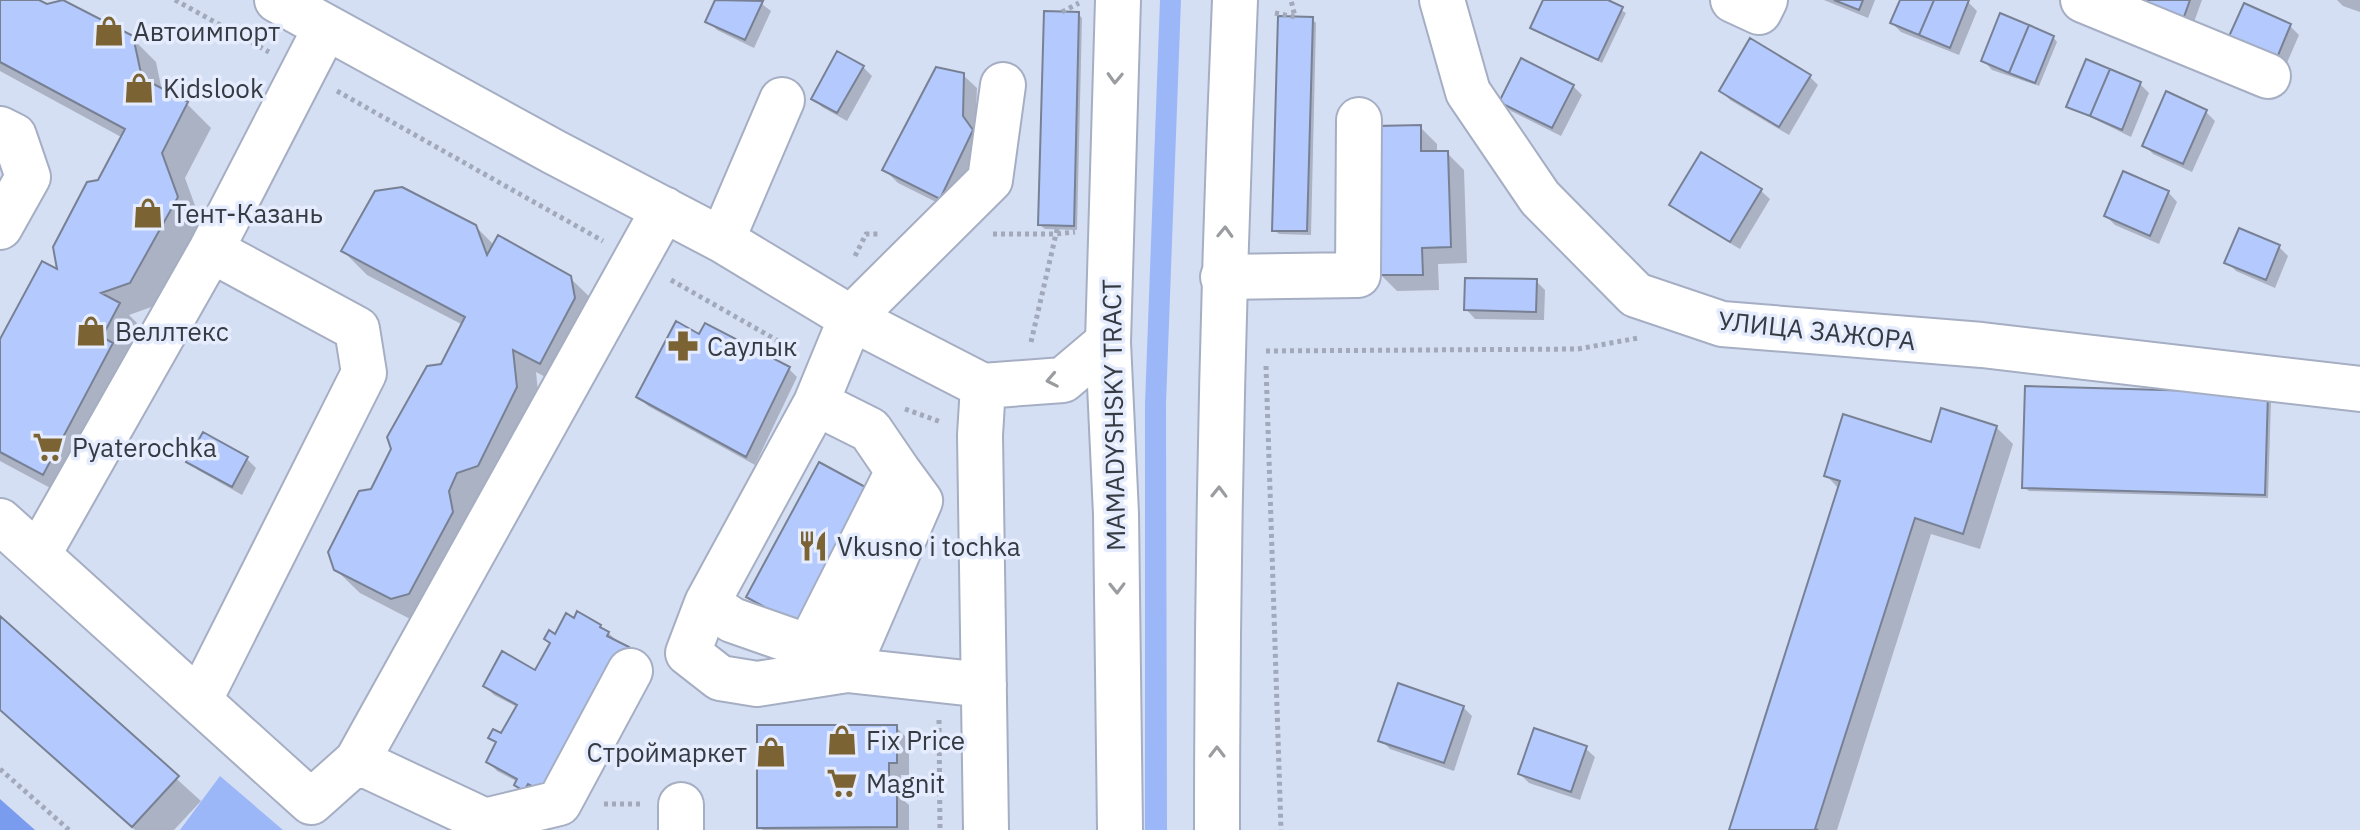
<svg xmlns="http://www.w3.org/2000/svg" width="2360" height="830" viewBox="0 0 2360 830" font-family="'IBM Plex Sans',sans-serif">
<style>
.green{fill:#9cb7f7}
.forest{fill:#7a9cef}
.shadow{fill:#0003}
.building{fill:#b4cafe;stroke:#788194;stroke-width:2}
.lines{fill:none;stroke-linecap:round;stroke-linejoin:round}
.minor-casing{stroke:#a5aec2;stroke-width:48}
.major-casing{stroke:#a5aec2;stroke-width:48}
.path{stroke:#a1a9ba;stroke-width:5;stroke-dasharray:4 4;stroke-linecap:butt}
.minor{stroke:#fff;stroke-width:44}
.major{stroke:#fff;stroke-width:44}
.oneway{stroke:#9a9ca0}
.labels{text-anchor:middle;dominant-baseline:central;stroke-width:7;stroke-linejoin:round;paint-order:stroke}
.poi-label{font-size:26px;fill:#363a42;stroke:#e4ecfd;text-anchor:start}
.street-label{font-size:26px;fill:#363a42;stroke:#e4ecfd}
</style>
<rect width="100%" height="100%" fill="#d5dff4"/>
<path class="green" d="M1160 0H1181L1166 404 1167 830H1145V404Z
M220 776 283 830H180Z"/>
<path class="forest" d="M0 799 35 830H0Z"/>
<path class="shadow" d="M0 0H36L132 38 156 62 162 91 187 104 211 128 185 178 201 222 154 306 129 315 143 329 67 497 0 461V343L60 273 123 138 0 71Z
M718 0H757L771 11 754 48 717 30 708 21Z
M1545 0H1603L1626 13 1602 63 1532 28Z
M1824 0H1875L1868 18Z
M1902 0 1968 2 1977 11 1959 55 1901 32 1892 23Z
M2138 0H2202L2190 33Z
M2337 0H2360V12L2343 6Z
M2245 6 2290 26 2299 35 2283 72Z
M1078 14 1082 18 1077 230 1045 229 1040 225Z
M1312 19 1316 23 1311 235 1279 234 1274 230Z
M2053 37 2057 42 2039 86 1992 70 1983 60Z
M863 67 872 76 847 121 822 107 813 98Z
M963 75 977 88 975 131 985 145 954 211 898 183 885 170Z
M1809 76 1818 85 1789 135 1730 100 1721 91Z
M2140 84 2149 93 2131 137 2068 106Z
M1573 86 1582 95 1561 136 1511 111 1502 102Z
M2206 112 2215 121 2192 172 2153 154 2144 145Z
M1420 127 1437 144V153H1447L1464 170 1467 263 1438 264 1439 290 1397 291 1380 274Z
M1760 190 1770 199 1740 249 1681 214 1672 205Z
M2168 192 2177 202 2159 244 2115 225 2106 216Z
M475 226 494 245 570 278 595 302 564 387 536 372 540 412 416 622 360 593 335 569 372 491 463 325 367 275 343 251Z
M2279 247 2288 256 2275 288 2236 271 2227 262Z
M1536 281 1545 290 1544 320 1475 319 1466 309Z
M700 336 788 368 797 377 755 465 648 406 639 397Z
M2027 388 2271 400 2268 498 2029 491 2024 487Z
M1996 427 2013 444 1980 549 1931 534 1837 830H1731L1839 489 1826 475Z
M204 434 247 459 256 468 242 495 198 470 189 461Z
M0 619 201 801 174 830H135L0 710Z
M600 626 637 658 558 803 525 794 516 785 518 782 497 771 488 761 498 744 491 738 502 736 517 707 494 695 485 686 536 673 556 636Z
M1463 707 1472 716 1454 771 1390 749 1381 740Z
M896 727 909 740V775H901V798L909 805V830H763L759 827Z
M1585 748 1595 757 1580 800 1529 783 1520 774Z"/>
<path class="building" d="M0 0H39L47 4 63 0 133 36 142 78 188 102 162 153 178 197 130 283 101 293 120 303 102 337 113 343 43 475 0 452V339L42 261 57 269 53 247 87 182 98 180 125 129 0 62Z
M715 0 763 1 745 40 705 22Z
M1543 0H1608L1623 7 1598 60 1530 28Z
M1834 0H1863L1859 10Z
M1900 0H1934L1919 35 1890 23Z
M1934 0H1969L1950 48 1919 35Z
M2136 0H2190L2181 25Z
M2244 3 2291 24 2274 65 2226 43Z
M1044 11 1079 12 1074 226 1038 225Z
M2000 13 2029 25 2009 73 1981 61Z
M1278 16 1313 17 1307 231H1272Z
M2029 25 2054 36 2035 83 2009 73Z
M1750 38 1811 75 1779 127 1719 91Z
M837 51 864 66 837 113 811 99Z
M1521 58 1574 85 1552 128 1499 102Z
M2086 59 2110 69 2090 116 2066 107Z
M936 67 964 73 963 116 973 130 940 199 882 170Z
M2110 69 2141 82 2122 130 2090 116Z
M2166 91 2207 110 2183 164 2142 146Z
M1421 125V151H1448L1451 247 1422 248 1423 275H1378L1376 126Z
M1701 152 1762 189 1730 242 1669 205Z
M2123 171 2169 191 2150 236 2104 216Z
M402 187 476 225 487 255 498 235 571 276 575 298 540 364 513 350 517 387 478 466 457 473 449 491 453 512 409 594 391 599 334 570 328 552 359 491 371 489 391 449 387 437 427 366 441 364 465 317 341 251 375 191Z
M2239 228 2280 245 2266 280 2224 263Z
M1465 278 1537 279 1536 312 1464 310Z
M676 321 699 334 705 323 790 367 746 457 636 397Z
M2025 386 2268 393 2265 495 2022 488Z
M1941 408 1997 426 1963 534 1915 518 1815 829 1818 830H1729L1840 481 1824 476 1843 414 1931 442Z
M203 432 248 457 232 487 186 462Z
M819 462 880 495 807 630 746 597Z
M577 611 601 625 600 627 609 632 607 636 629 647 549 795 528 784 524 791 514 785 517 779 486 762 496 742 488 738 493 729 501 733 517 705 483 686 502 651 535 670 550 643 544 639 549 630 555 634 566 613 574 618Z
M0 616 179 776 132 827 0 710Z
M1398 683 1464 706 1444 763 1378 741Z
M757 725H897V763H889V790H897V827L757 828Z
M1534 728 1587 746 1571 792 1518 774Z"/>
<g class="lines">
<g class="minor-casing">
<path id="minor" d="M277 0 554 152 722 240 851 318 983 386 1063 380 1108 342
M1442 0 1468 92 1540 198 1636 295 1722 324 1982 345 2360 389
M1733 0 1759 12 1765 0
M2083 0 2268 76
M0 129 14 136 28 177 0 227
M722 240 782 100
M1223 277 1358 275 1359 120
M983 386 980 435 986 830
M816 403 870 430 898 471 809 647 732 620 707 603 816 403 851 318 990 180 1003 85
M0 521 311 802 357 761 664 209
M38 555 211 250 326 27
M707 603 688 653 720 678 757 684 847 670 984 685
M847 670 920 501 898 471
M199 701 364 373 357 329 211 250
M357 761 485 821 559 803 630 671
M681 830V805"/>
</g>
<g class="major-casing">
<path id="major" d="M1118 0 1108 342 1116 514 1120 830
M1217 830C1217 553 1223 277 1235 0"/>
</g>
<path class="path" d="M175 0 269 52
M1062 12 1079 3
M1275 13 1295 17 1291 0
M337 91 603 241
M993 234H1056L1058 226
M855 256 866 234H879
M671 280 794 350
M1031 342 1056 234 1075 232
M1266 351 1578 349 1638 338
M1266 366 1281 830
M905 409 941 422
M939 720 940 830
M0 769 69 830
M604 804H642"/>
<use href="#minor" class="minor"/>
<use href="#major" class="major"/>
</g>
<defs><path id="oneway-chevron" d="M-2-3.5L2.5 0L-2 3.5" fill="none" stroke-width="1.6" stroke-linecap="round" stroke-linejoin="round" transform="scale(2)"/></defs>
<g class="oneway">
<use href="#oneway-chevron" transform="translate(1115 78) rotate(92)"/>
<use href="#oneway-chevron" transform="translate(1225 232) rotate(-88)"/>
<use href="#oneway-chevron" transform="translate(1052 380) rotate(169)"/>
<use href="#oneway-chevron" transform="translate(1219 492) rotate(-89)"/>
<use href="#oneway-chevron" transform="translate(1117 588) rotate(89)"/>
<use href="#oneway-chevron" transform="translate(1217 752) rotate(-90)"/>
</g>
<defs>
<g id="shop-bare" transform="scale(2.4)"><path d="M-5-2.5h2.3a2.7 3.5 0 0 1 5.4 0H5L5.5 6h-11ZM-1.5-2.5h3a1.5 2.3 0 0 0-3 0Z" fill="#7c6334" stroke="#e4ecfd" stroke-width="2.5" paint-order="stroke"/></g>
<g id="pharmacy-bare" transform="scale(2.4)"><path d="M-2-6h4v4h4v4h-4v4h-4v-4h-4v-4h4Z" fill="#7c6334" stroke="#e4ecfd" stroke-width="2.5" paint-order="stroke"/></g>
<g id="supermarket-bare" transform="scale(2.4)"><path d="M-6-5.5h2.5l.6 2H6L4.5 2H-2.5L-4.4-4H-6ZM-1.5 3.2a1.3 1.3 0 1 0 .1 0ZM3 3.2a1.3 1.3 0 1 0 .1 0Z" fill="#7c6334" stroke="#e4ecfd" stroke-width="2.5" paint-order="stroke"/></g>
<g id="restaurant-bare" transform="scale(2.4)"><path d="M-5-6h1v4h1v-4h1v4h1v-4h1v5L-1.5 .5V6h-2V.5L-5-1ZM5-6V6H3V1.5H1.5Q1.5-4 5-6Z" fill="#7c6334" stroke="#e4ecfd" stroke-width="2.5" paint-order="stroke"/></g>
</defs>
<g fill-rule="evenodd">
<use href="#shop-bare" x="109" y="31"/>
<use href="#shop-bare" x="139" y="88"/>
<use href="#shop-bare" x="148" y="213"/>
<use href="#shop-bare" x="91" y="331"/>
<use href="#pharmacy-bare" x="683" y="346"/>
<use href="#supermarket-bare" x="48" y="447"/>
<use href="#restaurant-bare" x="813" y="546"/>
<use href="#shop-bare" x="842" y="740"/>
<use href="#shop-bare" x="771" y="752"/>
<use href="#supermarket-bare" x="842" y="783"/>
</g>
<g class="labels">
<g class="poi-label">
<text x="133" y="31">Автоимпорт</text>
<text x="163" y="88">Kidslook</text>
<text x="172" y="213">Тент-Казань</text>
<text x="115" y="331">Веллтекс</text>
<text x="707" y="346">Саулык</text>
<text x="72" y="447">Pyaterochka</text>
<text x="837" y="546">Vkusno i tochka</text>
<text x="866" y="740">Fix Price</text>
<text x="747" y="752" text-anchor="end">Строймаркет</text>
<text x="866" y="783">Magnit</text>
</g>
<g class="street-label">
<text transform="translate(1817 330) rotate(6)">УЛИЦА ЗАЖОРА</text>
<text transform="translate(1113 415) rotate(-91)">MAMADYSHSKY TRACT</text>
</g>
</g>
</svg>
